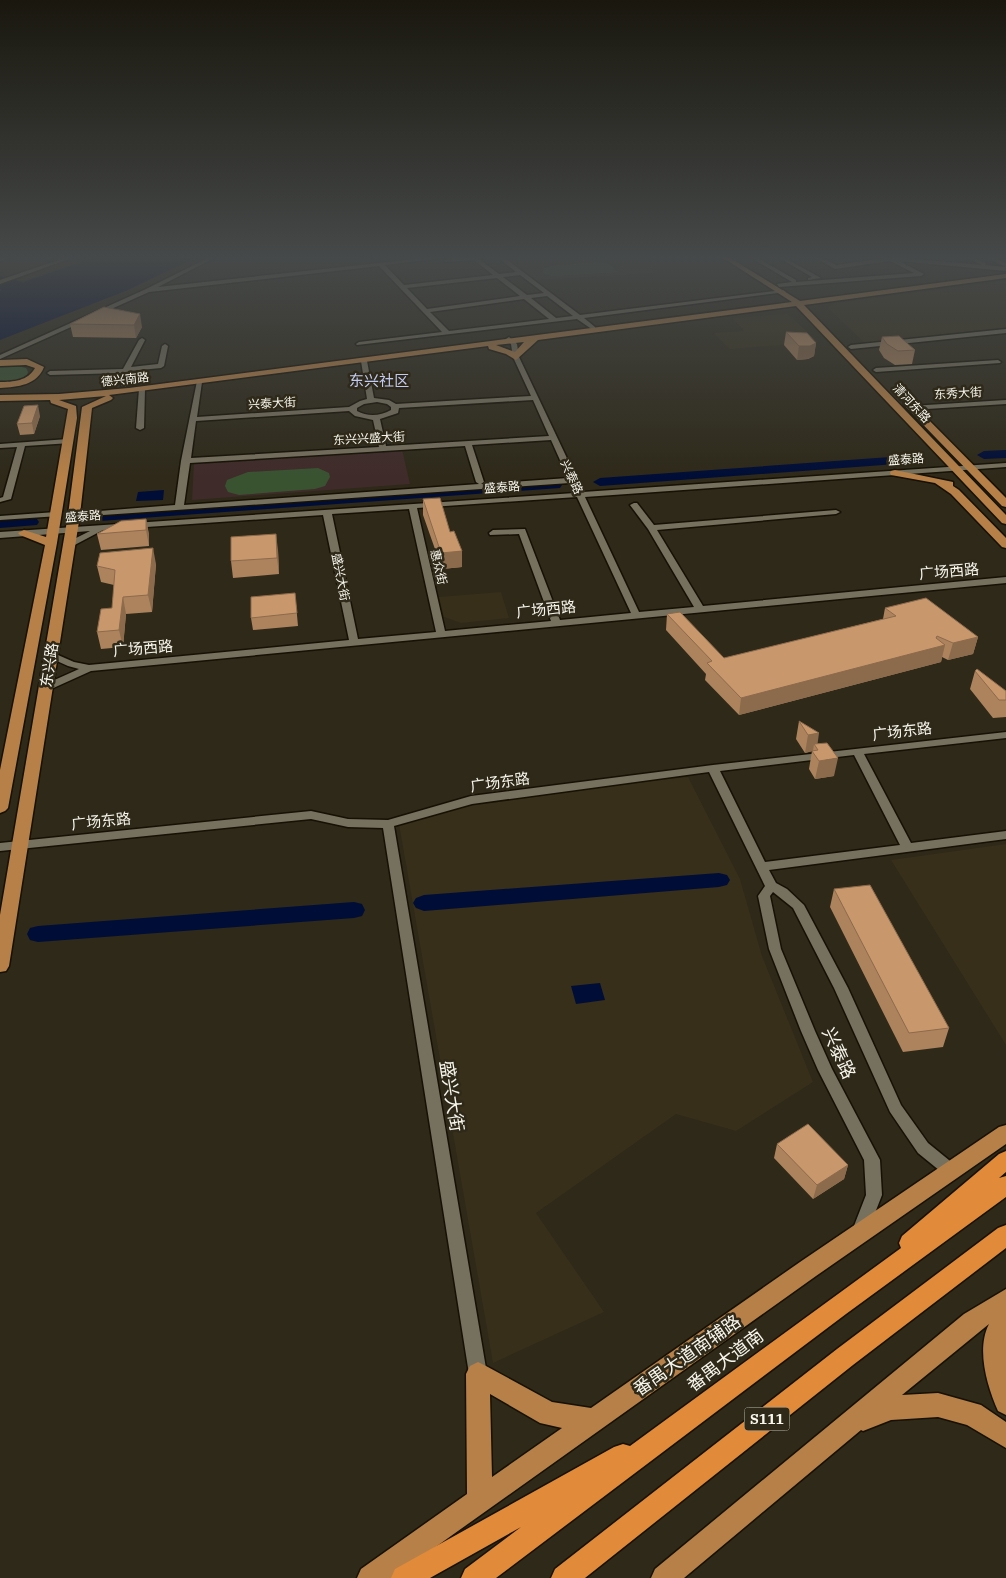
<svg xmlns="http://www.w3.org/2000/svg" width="1006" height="1578" viewBox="0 0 1006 1578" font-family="'IBM Plex Serif','Noto Sans SC',serif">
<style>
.built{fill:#372f19}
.education{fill:#3f2b2a}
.green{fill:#395331}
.water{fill:#000d36}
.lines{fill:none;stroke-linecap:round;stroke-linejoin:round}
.river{fill:#000d36;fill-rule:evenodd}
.minor-casing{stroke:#161104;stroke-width:3}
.major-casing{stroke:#161104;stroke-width:3}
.highway-casing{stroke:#161104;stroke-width:3}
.minor{fill:#76705e;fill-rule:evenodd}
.major{fill:#b68048;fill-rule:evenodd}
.highway{fill:#e18a39;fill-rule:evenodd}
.wall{fill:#ac835d}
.shaded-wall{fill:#8c6a4c}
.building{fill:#c8986c;stroke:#8c6a4c}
.labels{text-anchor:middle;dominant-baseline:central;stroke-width:5;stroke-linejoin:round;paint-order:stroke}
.far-street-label{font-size:12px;fill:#f8f5eb;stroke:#2e2919}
.shield{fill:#2e2919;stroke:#bbb8ac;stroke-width:1}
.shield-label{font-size:14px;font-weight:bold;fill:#f8f5eb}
.far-quarter-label{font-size:15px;fill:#c2cbf6;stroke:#2e2919}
.street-label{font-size:15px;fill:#f8f5eb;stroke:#2e2919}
.near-street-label{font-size:18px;fill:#f8f5eb;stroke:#2e2919}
</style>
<rect width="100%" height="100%" fill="#2e2919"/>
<path class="built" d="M1006 281V330L867 345 828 308 835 303Z
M788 314 818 342 730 349 714 333 744 331 732 318Z
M501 592 509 618 461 623 444 617 439 597Z
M688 777 740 879 762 956 813 1082 736 1131 676 1114 536 1213 604 1312 493 1363 399 824 480 803 537 793Z
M1006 844V1045L891 860Z"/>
<path class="education" d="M504 256H646L649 257 642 259 655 273 535 280Z
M402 449 410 484 192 500 194 462Z"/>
<path class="green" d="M597 262 609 264 615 268 613 270 620 272 554 276 546 275 543 272 544 268 550 266Z
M12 365 26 368 28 372 26 378 0 384V366Z
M318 468 329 473 330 477 325 486 315 489 239 495 228 492 225 486 227 480 248 472Z"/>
<path class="water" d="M99 256H198L128 290 0 340V291L2 290 0 289V276L23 282Z
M164 490 163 500 136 501 138 492Z
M600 983 605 1000 576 1004 571 986Z"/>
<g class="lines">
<path class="river" d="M1006 450V458L984 459 977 455 984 451Z
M918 455 923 456 925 459 923 462 600 486 593 482 600 478Z
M555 481 560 482 562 485 560 488 100 521 95 520 93 517 95 514 100 513Z
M32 518 37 519 39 522 37 525 0 528V520Z
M719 873 727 875 730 880 727 885 719 887 424 911 416 908 413 903 416 898 424 895Z
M354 902 362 904 365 910 362 916 354 918 38 942 30 940 27 934 30 928 38 926Z"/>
<g class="minor-casing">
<path id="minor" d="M6 256H14L0 261V257Z
M70 256H77L0 284V280Z
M212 256H218L158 287 444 256H458L385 265 404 285 493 275 474 260 445 262 447 259 475 256 499 274 516 272 496 256H502L580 315 783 290 786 292 584 318 595 327V329L593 330 577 319 357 345 356 344 359 342 442 332 379 266 149 292 0 359V355L146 289ZM520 275 544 293 527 295 503 277ZM497 278 520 296 427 309 407 288ZM547 296 573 316 556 318 531 298ZM524 299 549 319 449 331 430 312Z
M748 256H754L796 280V282L914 273 890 261 835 269 812 256H817L836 265 891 257 982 265 963 256H970L986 263 985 265 1006 267V271L899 261 924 274 921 276 779 287 777 284 792 282Z
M776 256H781L821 278 808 280V278L812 277Z
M983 256H990L1006 263V267Z
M1006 329V333L851 349 848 347 851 345Z
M509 337 517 344 519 357 583 492 1006 463V467L585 497 639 612 694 607 648 529 630 505 634 503H637L654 525 836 510 840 512 836 514 657 530 703 606 1006 577V583L91 671 49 690H41L40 688 41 686 79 669 68 666 48 657 46 655 48 653 51 652 74 662 89 665 349 640 323 515 103 530 69 548 66 547V543L90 531 0 538V532L575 493 570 483 74 517 70 515 74 513 175 505 181 461 197 381 202 382 197 417 349 407 360 401 367 399 361 361 364 359 367 361 374 398 389 400 396 404 531 396 513 357 511 344 506 339ZM533 400 549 436 386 446 380 419 398 413 399 408ZM377 402 387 404 391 407V410C380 416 368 417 357 411V408L364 404ZM349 411 355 416 373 420 379 447 191 458 196 421ZM551 440 568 478 481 484 484 482 472 445ZM465 446 476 482 479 484 184 505 190 463ZM577 497 631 613 560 620 525 529 493 530 489 533 490 535 519 534 551 621 445 631 417 508ZM409 509 436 632 358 639 332 514Z
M142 338 145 340 131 367 158 364 162 346 165 344 168 346 164 366 161 368 129 371 126 387 121 386 122 373 50 375 47 373 50 371 123 369 139 340Z
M998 360 1001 362 1000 363 876 372 873 370 876 368Z
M142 387 145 389 144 428 140 430 136 428 139 389Z
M1006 400V404L911 410 907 408 911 406Z
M68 439H71V443L25 446 11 499 0 502V498L3 497 17 447 0 448V444Z
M56 512 60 514 59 516 0 520V516Z
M1006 732V738L864 754 911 843 1006 831V839L769 870 776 883 787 889 804 905 848 988 901 1105 928 1143 955 1165 958 1170 955 1175 950 1177 945 1175 918 1153 890 1112 834 988 793 908 773 892 770 896 781 949 815 1031 832 1069 880 1160 882 1195 866 1236 860 1238 854 1236 852 1231 866 1195 864 1160 818 1070 801 1031 769 949 758 896 765 886 709 772 472 804 394 826 487 1374 484 1380 478 1383 472 1380 469 1374 383 828 348 827 311 819 0 851V843L311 811 348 819 388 820 471 796 713 765ZM854 755 900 845 765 862 720 771Z"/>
</g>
<g class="major-casing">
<path id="major" d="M720 256H727L800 301 1006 274V278L804 305 1006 515V524L1002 523 796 306 538 340 516 360 506 354 489 349 488 346 109 395 113 398 111 400 92 408 80 515 9 966 6 971 0 972V915L68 515 82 407 106 396 59 400 76 406 77 418 57 543 8 808 5 811 0 813V770L45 545 20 535 18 533 24 530 46 537 68 409 51 403 50 400 0 401V395L59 394 129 388 792 302ZM524 342 515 352 496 345Z
M27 359 44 367C37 385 18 387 0 388V382C13 382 28 381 35 368L26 365 0 366V360Z
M907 400 910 401 1006 498V507L1002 506 904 405V401Z
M895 470 953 482V486L959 490 1006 538V548L1002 547 951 494 935 483 891 475 890 473 891 471Z
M1006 1125V1144L816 1276 392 1578H357L361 1569 467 1494 466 1374 470 1366 478 1362 486 1366 552 1402 591 1408 800 1262 999 1127ZM490 1394 540 1423 562 1428 492 1477Z
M1006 1289V1415L998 1411C987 1386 976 1349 989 1324L902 1395 938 1393 981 1405 1006 1422V1448L967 1425 938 1417 891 1420 863 1431 861 1430 684 1578H651L655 1569 964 1314Z"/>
</g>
<g class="highway-casing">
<path id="highway" d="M1006 1151V1172L999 1178 1006 1176V1197L846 1314 496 1578H461L465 1569 521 1527 430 1578H391L395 1569 614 1447 623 1444 630 1446 901 1248 899 1243 902 1236 999 1154Z
M1006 1225V1248L853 1365 585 1578H551L555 1569 837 1349 998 1228Z"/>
</g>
<use href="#minor" class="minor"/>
<use href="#major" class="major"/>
<use href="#highway" class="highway"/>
</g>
<path class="wall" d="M104 307 142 327 136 338 73 337 70 324Z
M786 332 816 343 814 356 808 359 797 360 784 345Z
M882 337 915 350 912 364 895 365 884 358 879 350Z
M40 416 34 434 20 435 17 424Z
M423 499 450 532 462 567 442 569 423 515Z
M146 519 149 535V546L101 550 97 534Z
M278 550 279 574 233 578 231 561Z
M156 564 152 612 126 614 123 647 101 649 97 632 112 608 114 585 101 582 97 566Z
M295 593 298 626 253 630 251 618Z
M885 608 978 637 973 654 948 660 942 657 941 662 739 715 705 680 706 674 666 630 667 614 724 658 883 619Z
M975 671 1006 691V717L993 718 970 689Z
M799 721 817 744 834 776 815 779 809 769 812 751 805 753 796 739Z
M834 889 949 1028 943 1047 903 1052 830 907Z
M777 1144 848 1165 844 1179 813 1199 774 1158Z"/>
<path class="shaded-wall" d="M140 314 142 327 136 338 134 325Z
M816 343 814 356 808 359 797 360 799 346Z
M38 405 40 416 34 434 32 423Z
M146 519 149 535V546L146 530Z
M276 534 278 550 279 574 277 558Z
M153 548 156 564 152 612 148 595Z
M462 551V567L442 569 441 553Z
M123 597 126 614 123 647 119 630Z
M937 636 934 648 945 645 941 662 739 715 741 698Z
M978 637 973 654 948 660 953 643Z
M819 733 817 748 814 744 813 751 805 753 808 735Z
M838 758 834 776 815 779 819 761Z
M848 1165 844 1179 813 1199 817 1185Z"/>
<path class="building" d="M104 307 140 314 134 325 70 324Z
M786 332 807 333 816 343 810 346H799Z
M899 336 915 350 898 351 887 344 882 337Z
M38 405 32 423 17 424 24 406Z
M440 498 450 532 454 531 462 551 441 553 423 499Z
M146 519V530L97 534 121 521Z
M276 534 277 558 231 561V537Z
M153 548 148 595 123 597 119 630 97 632 101 609 112 608 115 570 97 566 100 553Z
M295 593 297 613 251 618V597Z
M926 598 978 637 953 643 937 636 936 638 945 645 741 698 707 663 712 661 667 614 680 612 724 658 896 616 885 608Z
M977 669 1006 691V700H999L975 671Z
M799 721 819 733 808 735Z
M827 743 838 758 819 761 812 751 818 750 814 744Z
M870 885 949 1028 909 1033 834 889Z
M808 1124 848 1165 817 1185 777 1144Z"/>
<linearGradient id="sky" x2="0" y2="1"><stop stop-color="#19170e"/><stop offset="0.54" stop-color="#464949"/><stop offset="1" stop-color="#464949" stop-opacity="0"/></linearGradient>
<rect width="1006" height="477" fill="url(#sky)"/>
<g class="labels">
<g class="far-street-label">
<text transform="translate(125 379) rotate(-6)">德兴南路</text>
<text transform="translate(958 393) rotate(-3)">东秀大街</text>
<text transform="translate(272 403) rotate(-3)">兴泰大街</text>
<text transform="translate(912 403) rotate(47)">清河东路</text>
<text transform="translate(369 438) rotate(-3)">东兴兴盛大街</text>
<text transform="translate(906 459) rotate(-4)">盛泰路</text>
<text transform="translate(572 477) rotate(65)">兴泰路</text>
<text transform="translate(502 487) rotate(-4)">盛泰路</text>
<text transform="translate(83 516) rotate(-4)">盛泰路</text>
<text transform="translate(439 567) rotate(77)">惠众街</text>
<text transform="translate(341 577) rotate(79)">盛兴大街</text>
</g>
<rect class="shield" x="744.5" y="1407.5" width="45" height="23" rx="4"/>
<g class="shield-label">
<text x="767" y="1419">S111</text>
</g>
<g class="far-quarter-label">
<text x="379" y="380">东兴社区</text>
</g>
<g class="street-label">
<text transform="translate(949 571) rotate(-5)">广场西路</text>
<text transform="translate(546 609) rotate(-6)">广场西路</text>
<text transform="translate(143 648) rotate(-5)">广场西路</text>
<text transform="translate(49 665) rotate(-81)">东兴路</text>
<text transform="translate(902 731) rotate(-7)">广场东路</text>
<text transform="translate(500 782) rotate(-8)">广场东路</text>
<text transform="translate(101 821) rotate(-6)">广场东路</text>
</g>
<g class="near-street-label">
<text transform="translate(839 1053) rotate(65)">兴泰路</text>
<text transform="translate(452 1096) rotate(81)">盛兴大街</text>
<text transform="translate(687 1355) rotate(-35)">番禺大道南辅路</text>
<text transform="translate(725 1360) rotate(-37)">番禺大道南</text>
</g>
</g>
</svg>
